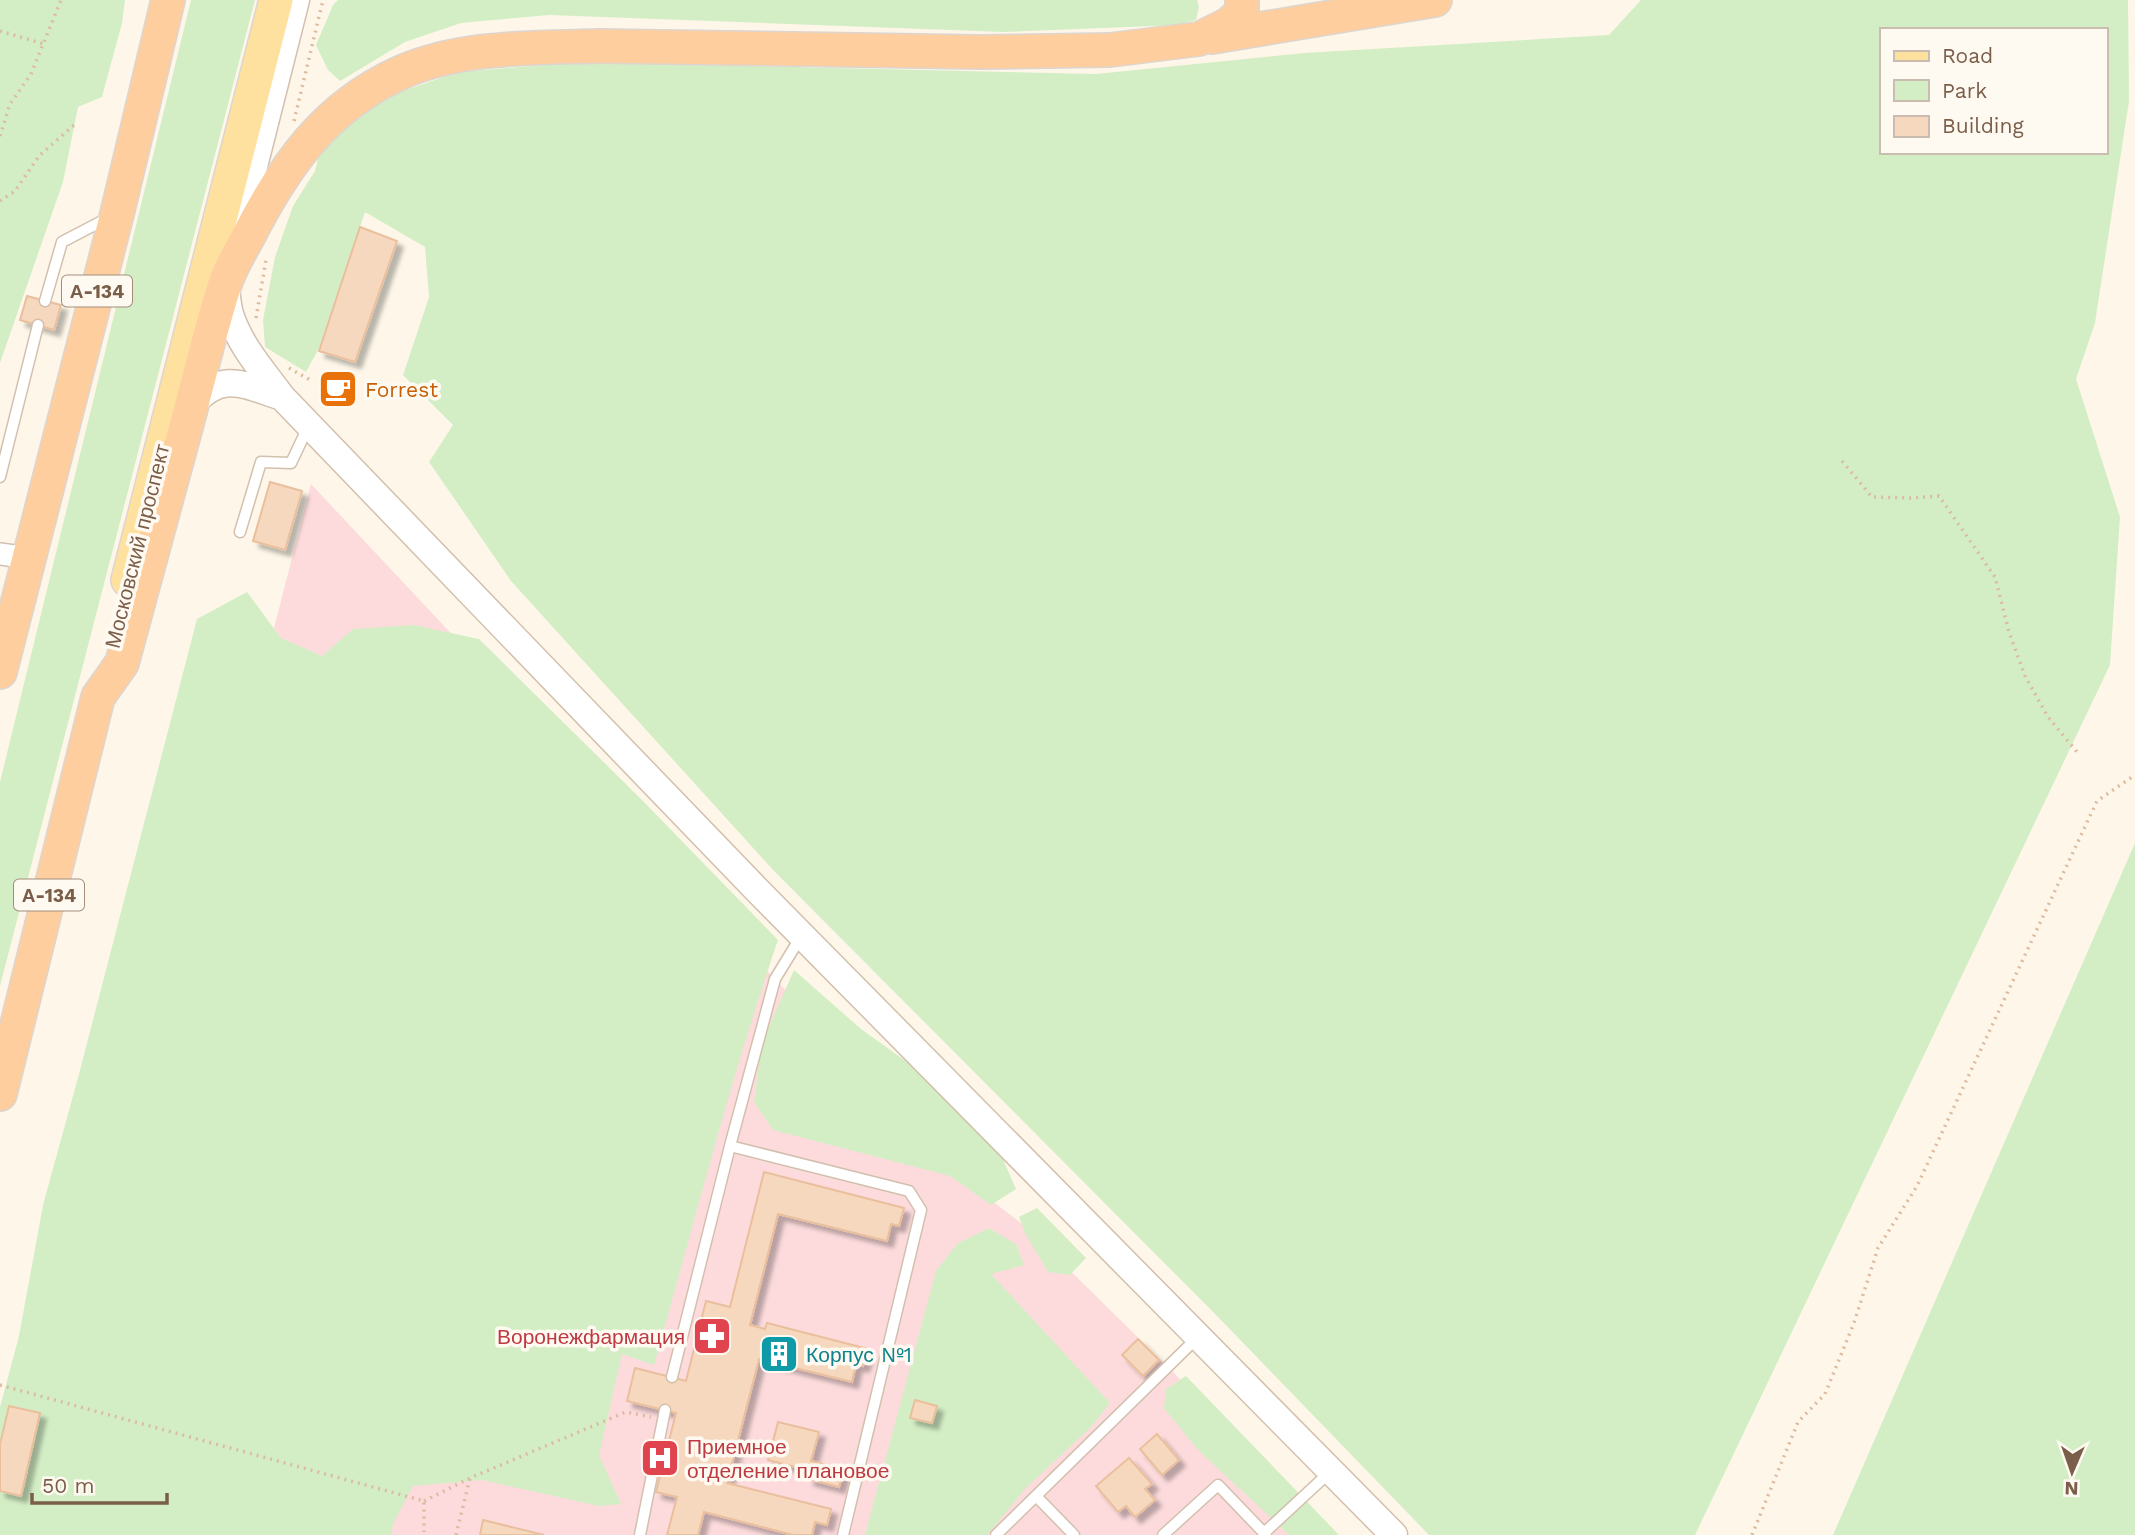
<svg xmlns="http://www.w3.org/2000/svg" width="2135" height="1535" viewBox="0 0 2135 1535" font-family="'Work Sans',sans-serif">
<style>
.medical{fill:#fddbdd}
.green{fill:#d3eec5;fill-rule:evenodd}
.building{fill:#f6d8be;stroke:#eabf9d;stroke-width:2;filter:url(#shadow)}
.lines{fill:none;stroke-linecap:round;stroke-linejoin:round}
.service-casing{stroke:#d2c0ad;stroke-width:13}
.minor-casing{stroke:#d2c0ad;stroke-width:24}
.tertiary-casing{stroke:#d2c0ad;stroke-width:29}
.primary-casing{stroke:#ddd5d0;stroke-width:36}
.trunk-casing{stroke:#ddd5d0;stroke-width:36}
.path{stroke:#dcbba0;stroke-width:3.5;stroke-dasharray:2 5;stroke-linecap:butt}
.service{stroke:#fff;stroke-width:10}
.minor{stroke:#fff;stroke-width:21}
.tertiary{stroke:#fff;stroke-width:26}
.primary{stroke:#ffe19f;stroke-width:33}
.trunk{stroke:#fece9e;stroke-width:33}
.labels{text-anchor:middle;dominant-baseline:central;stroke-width:7;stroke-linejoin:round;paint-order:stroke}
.shield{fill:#fffaf1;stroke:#a38d7b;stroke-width:2}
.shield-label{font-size:19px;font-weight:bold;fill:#7b5e49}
.food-label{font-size:21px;fill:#c56008;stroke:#fffaf1;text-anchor:start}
.street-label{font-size:21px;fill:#7b5e49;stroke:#fffaf1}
.health-label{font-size:21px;fill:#be3a42;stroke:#fffaf1;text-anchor:end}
.culture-label{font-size:21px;fill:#0d838f;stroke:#fffaf1;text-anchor:start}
</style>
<defs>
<filter id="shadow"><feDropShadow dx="6" dy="6" stdDeviation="2" flood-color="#0004"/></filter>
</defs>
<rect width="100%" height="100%" fill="#fef7e9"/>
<path class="medical" d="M311 484 775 979 983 1194 1026 1227 1173 1372 1328 1535H41Z"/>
<path class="green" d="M0 0H125L122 23 102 97 78 107 63 182 0 363Z
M191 0H255L0 986V782Z
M338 0H1197L1199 7 1196 20 1178 25 1004 32 549 15 461 23 405 42 340 81 328 70 316 45 333 5Z
M1641 0H2128L2129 101 2095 323 2076 379 2120 517 2110 665 1695 1535H1429L1219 1318 774 871 511 581 429 462 453 425 403 375 429 297 425 247 365 212 319 348 306 372 265 347 263 320 275 257 293 206 315 171 321 147 352 120 391 95 458 72 580 62 1096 74 1304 53 1609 35ZM1881 30H2105V152H1881Z
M247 592 281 638 322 656 353 629 414 625 479 639 642 800 778 940C730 1080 694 1223 654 1365L622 1354 599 1455 621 1504 599 1506 482 1480 413 1486 393 1524 391 1535H0V1407L19 1336 43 1205 79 1074 197 619Z
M2135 843V1535H1833Z
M794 970 861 1029 921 1072 998 1148 1016 1189 991 1205 950 1176 773 1130 754 1102 762 1043Z
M1037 1208 1086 1258 1070 1275 1048 1272 1025 1233 1019 1217Z
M989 1228 1016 1244 1024 1265 991 1274 1110 1403 1091 1427 1026 1488 987 1535H865L936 1271 958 1243Z
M1186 1376 1339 1535H1289L1198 1450 1164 1408 1166 1389Z"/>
<path class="building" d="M360 227 397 241 355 362 319 351Z
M27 296 61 305 54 330 20 320Z
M270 482 302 491 285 550 253 541Z
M764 1172 904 1208 899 1226 891 1224 887 1241 778 1214 750 1325 765 1329 767 1323 868 1349 863 1366 856 1364 852 1382 759 1359 727 1483 831 1509 827 1525 815 1522 812 1535H793L704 1512 698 1535H667L677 1497 656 1492 676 1413 627 1401 635 1368 686 1381 706 1301 730 1307Z
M1138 1339 1159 1360 1143 1376 1122 1355Z
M915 1400 937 1406 932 1423 910 1418Z
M9 1406 40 1413 21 1496 0 1491V1444Z
M778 1422 819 1432 811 1461 844 1469 839 1487 808 1479 811 1471 768 1460Z
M1157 1434 1179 1460 1162 1475 1140 1449Z
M1129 1458 1152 1484 1145 1489 1155 1500 1135 1517 1126 1506 1118 1512 1096 1486Z
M483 1520 544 1535H480Z"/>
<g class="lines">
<g class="service-casing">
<path id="service" d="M45 301 62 242 108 218
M0 477 38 325
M240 532 261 462 291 463 308 427
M730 1146 909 1191 921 1210 843 1535
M672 1377 730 1146 775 979 802 935
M1036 1496 1074 1535
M1264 1533 1331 1471
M640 1535 665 1410
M996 1535 1197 1338
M1163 1535 1218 1485 1266 1535"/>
</g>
<g class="minor-casing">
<path id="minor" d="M0 554 28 558"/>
</g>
<g class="tertiary-casing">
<path id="tertiary" d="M296 0 225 281C227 292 227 304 230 314 240 346 263 371 282 397L757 890 1394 1535
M192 405C221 370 245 385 282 397"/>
</g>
<g class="primary-casing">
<path id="primary" d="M128 580 276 0"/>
</g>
<g class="trunk-casing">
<path id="trunk" d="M1212 37 1435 0
M0 672 117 214 168 0
M0 1094 98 697 122 663C142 588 163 513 183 438 197 387 209 334 225 284 230 268 240 252 248 237 284 166 325 107 400 73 460 46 533 48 598 46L980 52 1110 50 1199 39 1229 24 1237 17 1242 10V0"/>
</g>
<path class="path" d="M0 31 44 44
M294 121 323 0
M0 136 10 104 31 74 61 0
M0 201 15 191 39 156 74 125
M256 318 266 260
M289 368 312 381
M1842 461 1872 497 1911 498 1939 496 1995 577 2009 632 2025 676 2048 717 2077 752
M0 1385 424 1501V1532
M424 1501 470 1478 626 1412 651 1417
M456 1535 470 1478
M1752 1535 1798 1422 1825 1394 1854 1323 1878 1248 1917 1186 2097 801 2135 775"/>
<use href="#service" class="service"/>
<use href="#minor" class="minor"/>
<use href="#tertiary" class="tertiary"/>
<use href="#primary" class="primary"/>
<use href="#trunk" class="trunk"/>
</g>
<defs>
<g id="cafe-square" transform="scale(2.0125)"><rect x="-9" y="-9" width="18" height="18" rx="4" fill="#e8710a" stroke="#fffaf1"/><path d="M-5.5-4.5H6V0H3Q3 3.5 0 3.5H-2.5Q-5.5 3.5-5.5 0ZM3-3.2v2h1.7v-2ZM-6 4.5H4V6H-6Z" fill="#fff"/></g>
<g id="pharmacy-square" transform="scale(2.0125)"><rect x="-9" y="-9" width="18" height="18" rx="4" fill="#e0444e" stroke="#fffaf1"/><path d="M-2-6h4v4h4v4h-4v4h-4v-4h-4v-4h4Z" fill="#fff"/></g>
<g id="building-square" transform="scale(2.0125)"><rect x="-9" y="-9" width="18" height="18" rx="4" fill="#0f9aa8" stroke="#fffaf1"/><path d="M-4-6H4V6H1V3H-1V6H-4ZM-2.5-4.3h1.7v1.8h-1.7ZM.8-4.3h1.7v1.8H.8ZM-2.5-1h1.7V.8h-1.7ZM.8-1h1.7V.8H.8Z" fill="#fff"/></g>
<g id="hospital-square" transform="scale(2.0125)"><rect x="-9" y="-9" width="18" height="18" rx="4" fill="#e0444e" stroke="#fffaf1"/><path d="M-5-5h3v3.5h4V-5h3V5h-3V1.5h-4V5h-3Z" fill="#fff"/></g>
</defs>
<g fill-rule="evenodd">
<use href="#cafe-square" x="338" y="389"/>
<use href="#pharmacy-square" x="712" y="1336"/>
<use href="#building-square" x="779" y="1354"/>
<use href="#hospital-square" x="660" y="1458"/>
</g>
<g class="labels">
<g class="shield">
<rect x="62" y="275.5" width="70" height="31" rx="5"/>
<rect x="14" y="879.5" width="70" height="31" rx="5"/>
</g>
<g class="shield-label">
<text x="97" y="291">А-134</text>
<text x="49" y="895">А-134</text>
</g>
<g class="food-label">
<text x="365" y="389">Forrest</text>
</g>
<g class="street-label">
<text transform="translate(137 546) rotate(-76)">Московский проспект</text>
</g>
<g class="health-label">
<text x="685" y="1336">Воронежфармация</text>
<text x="687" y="1446" text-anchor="start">Приемное<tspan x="687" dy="24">отделение плановое</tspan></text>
</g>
<g class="culture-label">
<text x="806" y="1354">Корпус №1</text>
</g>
</g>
<rect x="1880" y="28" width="228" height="126" fill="#fffaf1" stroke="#cabcae" stroke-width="2"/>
<rect x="1894" y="51" width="35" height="10" fill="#ffe19f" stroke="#cabcae" stroke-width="2"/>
<text x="1942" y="63" font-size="21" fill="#7b5e49">Road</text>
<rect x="1894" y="80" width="35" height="21" fill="#d3eec5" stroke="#cabcae" stroke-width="2"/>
<text x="1942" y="98" font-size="21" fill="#7b5e49">Park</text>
<rect x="1894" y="116" width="35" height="21" fill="#f6d8be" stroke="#cabcae" stroke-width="2"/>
<text x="1942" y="133" font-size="21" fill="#7b5e49">Building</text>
<g transform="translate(2072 1472) rotate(182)" stroke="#fffaf1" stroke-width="5" paint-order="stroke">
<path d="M0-5L12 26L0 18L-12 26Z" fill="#7b5e49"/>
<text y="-10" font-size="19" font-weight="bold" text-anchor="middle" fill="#7b5e49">N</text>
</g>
<path d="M32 1493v10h135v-10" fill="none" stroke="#7b5e49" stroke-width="3.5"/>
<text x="42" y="1493" font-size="21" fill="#7b5e49" stroke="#fffaf1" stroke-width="5" paint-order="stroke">50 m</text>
</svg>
